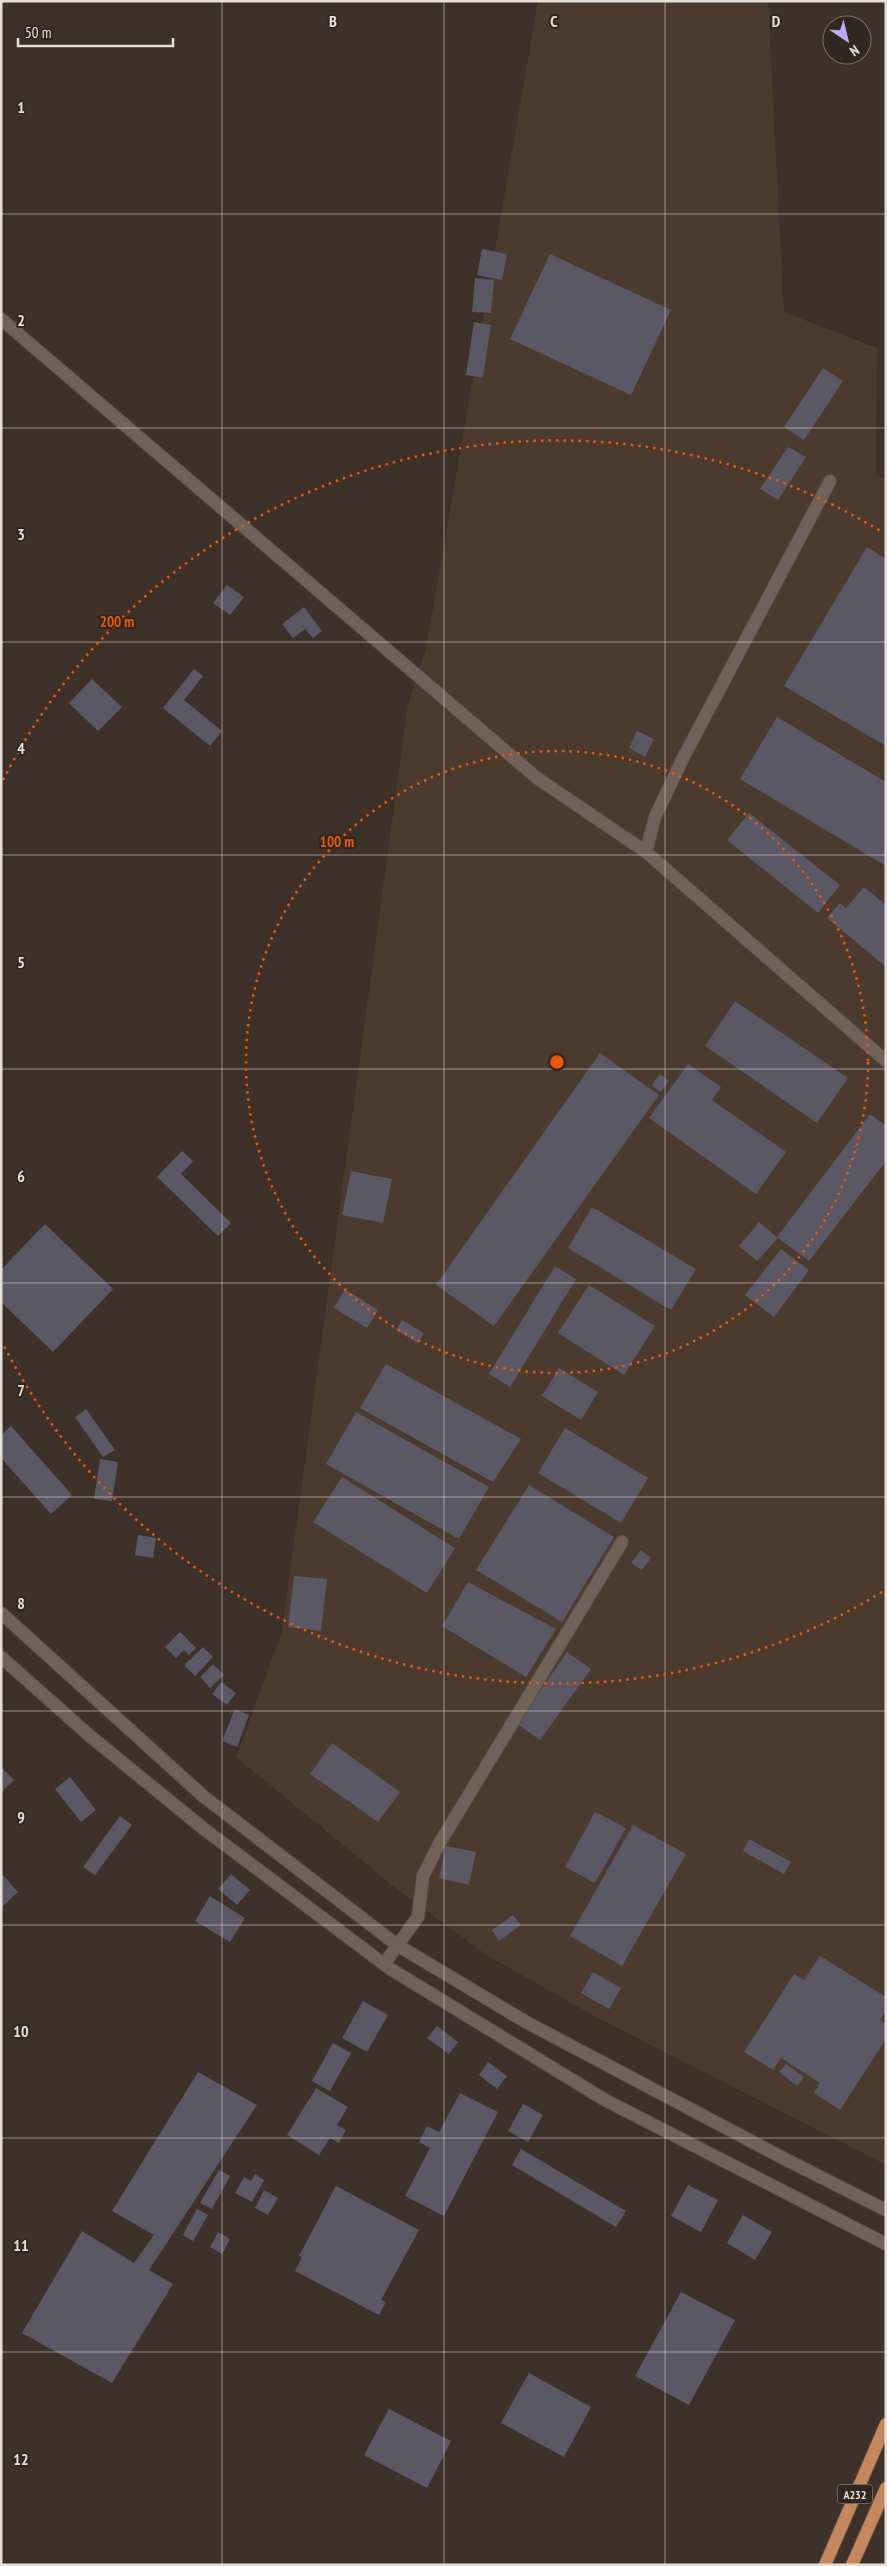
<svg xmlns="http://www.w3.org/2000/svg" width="887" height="2566" viewBox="0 0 887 2566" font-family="'PT Sans Narrow',sans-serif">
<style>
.built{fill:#4b3a2e}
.building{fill:#5a5865}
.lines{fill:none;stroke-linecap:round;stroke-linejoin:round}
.minor-casing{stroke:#5a5049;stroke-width:14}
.major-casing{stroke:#5a5049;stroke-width:14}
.minor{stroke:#70625a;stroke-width:12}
.major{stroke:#c5885d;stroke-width:12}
.grid{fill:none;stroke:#e7dfda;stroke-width:1;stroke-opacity:0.55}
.ring{fill:none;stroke:#e8590c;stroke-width:2.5;stroke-dasharray:2.5 5}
.labels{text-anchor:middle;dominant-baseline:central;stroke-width:4;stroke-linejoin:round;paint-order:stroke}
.shield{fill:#32271f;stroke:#b1a8a2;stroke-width:1}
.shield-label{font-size:12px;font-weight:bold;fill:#e7dfda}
.grid-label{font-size:16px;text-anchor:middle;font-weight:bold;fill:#e7dfda;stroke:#32271f;stroke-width:4;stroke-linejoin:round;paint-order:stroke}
.centre{fill:#e8590c;stroke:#32271f;stroke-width:2.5}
.ring-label{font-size:15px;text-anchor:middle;font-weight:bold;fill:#e8590c;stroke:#32271f;stroke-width:4;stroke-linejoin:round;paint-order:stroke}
</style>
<rect width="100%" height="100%" fill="#3d3129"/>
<path class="built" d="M538 1H768L784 312 877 348 876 475 886 479V2165L596 2017 488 1956 398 1890 236 1757 282 1631 408 704 426 649Z"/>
<path class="building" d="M482 249 507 254 502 280 477 275Z
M550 254 671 310 631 395 510 339Z
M475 278 494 280 491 313 472 312Z
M474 322 491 325 483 378 466 375Z
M823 368 843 381 804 440 784 427Z
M788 447 806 457 778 500 760 489Z
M867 547 886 559V746L784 686Z
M227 585 244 597 230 615 213 603Z
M304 607 322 631 313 638 305 629 293 638 282 624Z
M194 669 203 676 184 700 222 731 210 746 163 708Z
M92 679 122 707 98 731 69 703Z
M777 717 886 782V866L740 779Z
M637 731 654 739 645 757 629 748Z
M749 813 840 885 818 913 727 840Z
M864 887 886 905V967L827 918 840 903 846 908Z
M735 1001 848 1078 817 1123 705 1046Z
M600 1053 659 1095 494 1326 436 1285Z
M688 1064 721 1087 712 1100 786 1152 756 1194 649 1118Z
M660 1074 669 1081 661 1092 652 1085Z
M870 1114 886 1126V1161L809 1261 777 1237Z
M182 1151 193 1161 181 1174 231 1223 218 1236 157 1177Z
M351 1171 392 1179 383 1223 342 1215Z
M592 1207 696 1269 671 1310 568 1248Z
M759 1222 778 1238 757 1261 739 1246Z
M45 1224 113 1289 53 1352 1 1302V1270Z
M781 1249 809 1270 774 1317 745 1295Z
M555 1266 576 1279 510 1387 489 1374Z
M589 1285 655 1326 624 1375 558 1333Z
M345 1289 378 1310 367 1328 334 1308Z
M402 1320 424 1333 418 1343 396 1330Z
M386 1364 521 1439 493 1482 360 1408Z
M559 1368 598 1392 581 1420 542 1396Z
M86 1409 115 1450 103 1457 75 1417Z
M356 1412 489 1487 459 1539 326 1464Z
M11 1426 72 1495 51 1514 1 1458V1435Z
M565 1428 648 1478 621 1523 538 1473Z
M100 1459 118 1462 112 1501 94 1499Z
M342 1477 455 1548 427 1593 313 1522Z
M529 1485 614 1537 562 1622 476 1570Z
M138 1535 156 1538 153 1558 135 1555Z
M641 1550 651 1558 642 1570 631 1563Z
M294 1576 327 1579 321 1631 288 1627Z
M468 1582 556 1629 526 1677 442 1626Z
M180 1632 196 1648 189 1655 184 1650 176 1658 165 1647Z
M203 1647 213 1657 195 1676 184 1665Z
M567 1652 591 1669 540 1740 517 1724Z
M213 1664 224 1675 210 1688 200 1677Z
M221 1682 236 1693 227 1705 212 1694Z
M235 1709 249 1715 237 1747 222 1741Z
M332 1743 400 1792 378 1822 310 1774Z
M1 1767 14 1780 1 1792Z
M70 1777 96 1810 81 1822 55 1789Z
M595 1812 626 1828 595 1883 565 1867Z
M120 1816 132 1825 95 1875 83 1867Z
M633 1825 686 1854 622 1966 570 1936Z
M749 1839 791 1862 784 1874 743 1851Z
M446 1846 476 1852 469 1885 439 1878Z
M1 1873 18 1892 1 1908Z
M231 1874 250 1890 237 1905 218 1889Z
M210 1896 245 1918 230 1942 195 1921Z
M513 1915 521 1925 499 1941 492 1930Z
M820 1956 886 1997V2010L880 2020 886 2024V2039L840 2110 814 2093 820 2083 781 2058 773 2070 744 2052 794 1974 804 1980Z
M593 1972 621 1988 609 2009 581 1993Z
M363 2001 388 2015 367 2052 342 2038Z
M437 2026 458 2042 449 2054 427 2038Z
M333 2043 351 2053 330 2091 312 2081Z
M488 2062 507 2076 497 2089 479 2075Z
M786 2064 804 2077 797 2086 779 2072Z
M198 2072 257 2105 149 2270 173 2284 112 2383 22 2333 82 2231 134 2263 154 2235 112 2211Z
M316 2088 348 2107 337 2125 346 2130 339 2143 330 2138 319 2155 287 2135Z
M460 2093 498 2112 444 2216 405 2196 430 2148 419 2142 427 2126 439 2132Z
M523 2104 543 2115 528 2142 508 2131Z
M521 2149 626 2211 616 2227 512 2165Z
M219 2170 230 2176 212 2209 200 2203Z
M255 2174 264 2180 252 2202 235 2193 244 2177 251 2181Z
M688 2185 718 2200 701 2232 671 2216Z
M336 2186 419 2230 381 2300 386 2302 379 2315 295 2271 302 2257 299 2256Z
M264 2190 278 2198 268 2215 255 2208Z
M197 2209 208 2215 193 2241 183 2235Z
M743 2215 772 2232 755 2260 727 2243Z
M218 2232 230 2239 222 2254 210 2247Z
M681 2292 735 2320 689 2405 635 2376Z
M529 2373 591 2407 564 2457 501 2423Z
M389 2409 451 2441 427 2488 364 2455Z"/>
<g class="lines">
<g class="minor-casing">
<path id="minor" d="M1 319 537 778 646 852 886 1061
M646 852 655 817 683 758 830 481
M1 1613 203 1796 397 1945 526 2022 781 2157 886 2210
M1 1657 90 1736 204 1829 389 1968 605 2100 886 2244
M384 1964 418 1917 423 1876 439 1844 622 1542"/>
</g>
<g class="major-casing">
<path id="major" d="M825 2565 886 2424
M852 2565 886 2488"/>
</g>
<use href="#minor" class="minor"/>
<use href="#major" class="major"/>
</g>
<path class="grid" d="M222 1V2565M444 1V2565M665 1V2565M1 214H886M1 428H886M1 642H886M1 855H886M1 1069H886M1 1283H886M1 1497H886M1 1711H886M1 1925H886M1 2138H886M1 2352H886"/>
<g class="ring">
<circle cx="557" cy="1062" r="311"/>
<path d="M882 1592A622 622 0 0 1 3 1344M3 780A622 622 0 0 1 882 532"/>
</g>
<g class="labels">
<rect class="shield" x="837.5" y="2484.5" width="35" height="19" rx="4"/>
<g class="shield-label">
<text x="855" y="2494">A232</text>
</g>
</g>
<g class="grid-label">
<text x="333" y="27">B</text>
<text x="554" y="27">C</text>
<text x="776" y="27">D</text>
<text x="21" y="113">1</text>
<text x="21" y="326">2</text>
<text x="21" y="540">3</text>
<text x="21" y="754">4</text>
<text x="21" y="968">5</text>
<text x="21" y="1182">6</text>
<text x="21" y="1396">7</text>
<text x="21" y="1609">8</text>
<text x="21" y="1823">9</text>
<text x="21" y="2037">10</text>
<text x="21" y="2251">11</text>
<text x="21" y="2465">12</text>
</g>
<circle cx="557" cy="1062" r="8" class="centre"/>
<g class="ring-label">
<text x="117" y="627">200 m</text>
<text x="337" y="847">100 m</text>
</g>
<rect width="887" height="2566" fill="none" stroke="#e7dfda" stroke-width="5"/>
<g transform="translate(847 40) rotate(145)"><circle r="24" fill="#32271f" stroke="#7a716a"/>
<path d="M0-4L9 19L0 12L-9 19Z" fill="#b9abf7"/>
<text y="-8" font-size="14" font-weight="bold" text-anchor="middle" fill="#e7dfda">N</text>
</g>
<path d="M18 38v8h155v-8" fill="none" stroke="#e7dfda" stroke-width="2.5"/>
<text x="25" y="38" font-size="15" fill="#e7dfda" stroke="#32271f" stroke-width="4" paint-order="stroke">50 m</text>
</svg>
